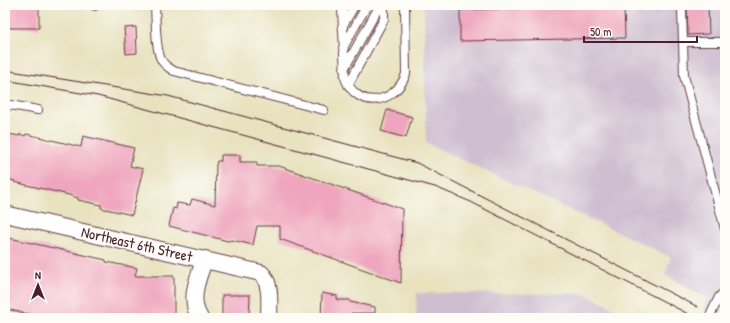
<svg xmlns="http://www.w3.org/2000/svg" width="730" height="323" viewBox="0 0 730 323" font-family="'Patrick Hand',sans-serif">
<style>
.industrial{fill:#cebed0}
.building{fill:#efa5be}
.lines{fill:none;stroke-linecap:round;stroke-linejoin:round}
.service-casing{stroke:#623c41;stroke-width:10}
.minor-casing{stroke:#623c41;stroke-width:18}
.service{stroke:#fff;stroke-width:8}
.minor{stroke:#fff;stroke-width:16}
.tram{stroke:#4a1f2b;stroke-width:1}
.labels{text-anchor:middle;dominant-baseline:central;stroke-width:3;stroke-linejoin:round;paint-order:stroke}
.street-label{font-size:15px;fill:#4a1f2b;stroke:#fdfcf7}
</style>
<rect width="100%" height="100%" fill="#fdfcf7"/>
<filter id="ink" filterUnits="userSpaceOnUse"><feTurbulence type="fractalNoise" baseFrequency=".025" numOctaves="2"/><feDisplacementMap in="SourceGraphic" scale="8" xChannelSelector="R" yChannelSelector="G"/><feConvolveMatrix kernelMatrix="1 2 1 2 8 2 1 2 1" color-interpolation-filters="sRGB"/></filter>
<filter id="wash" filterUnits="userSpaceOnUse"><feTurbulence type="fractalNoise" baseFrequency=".012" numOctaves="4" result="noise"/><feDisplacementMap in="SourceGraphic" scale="16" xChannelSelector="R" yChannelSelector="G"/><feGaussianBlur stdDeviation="0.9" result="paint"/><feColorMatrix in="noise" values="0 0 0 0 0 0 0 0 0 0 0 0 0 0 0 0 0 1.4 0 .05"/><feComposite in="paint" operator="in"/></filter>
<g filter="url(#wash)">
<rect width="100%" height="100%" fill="#e8e2bf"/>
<path class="industrial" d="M424 5H725V305L717 318H700L708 298 665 275 671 257 426 143Z
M417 293 586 294 632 318H416Z"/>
<g id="blocks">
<path class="building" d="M5 5H39V28H5Z
M624 6 625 38 460 41V10Z
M687 7H708L709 34 688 35Z
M136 27 137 53 126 54 124 28Z
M387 110 412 117 406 138 381 131Z
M8 134 20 136V134L25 136 26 134 81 147 83 136 134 148 130 166 143 169 132 215 101 208V205L78 200V198L69 195 14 182 15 181 10 180V178L5 177V148Z
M221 155H240V162H257V166H279L402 209 401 283 280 239V226H257L253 245 232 240 228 241 169 226 173 208 176 209 177 203 190 205 192 199 215 205 216 165 217 161H221Z
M5 237 106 260V262L137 268 135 276H174V318H49L5 309Z
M322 293 337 296V300H350V302L375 307V313H351V318H321Z
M222 295H250L249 318H222Z"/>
</g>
</g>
<g filter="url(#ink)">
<use href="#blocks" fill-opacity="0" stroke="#623c41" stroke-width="1"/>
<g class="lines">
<g class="service-casing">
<path id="service" d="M155 5C156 19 155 51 162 61 165 66 169 68 174 71L324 110
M342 5 345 78C357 110 395 105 406 74L405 5
M679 5 682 9 683 42H725
M95 6V5
M342 27 355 5
M683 42 684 76 725 229
M343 48 367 5
M344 69 380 5
M348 85 384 19V5
M5 104 38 110
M709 318 719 297 725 291"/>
</g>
<g class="minor-casing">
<path id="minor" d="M5 214 261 273C272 283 269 304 269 318
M200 318C188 300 198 277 205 259"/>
</g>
<use href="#service" class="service"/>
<use href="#minor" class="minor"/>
<path class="tram" d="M5 70 168 96 417 163 698 307
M5 80 98 96 435 187 471 202 694 317"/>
</g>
</g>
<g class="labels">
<g class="street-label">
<text transform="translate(137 244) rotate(13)">Northeast 6th Street</text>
</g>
</g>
<rect width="730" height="323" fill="none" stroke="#fdfcf7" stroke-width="20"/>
<g transform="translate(38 285)" stroke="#fdfcf7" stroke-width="3" paint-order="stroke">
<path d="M0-3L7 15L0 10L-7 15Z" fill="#4a1f2b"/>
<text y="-6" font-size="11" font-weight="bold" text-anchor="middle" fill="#4a1f2b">N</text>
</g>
<path d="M584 36v6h113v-6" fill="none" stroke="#4a1f2b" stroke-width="2"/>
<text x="590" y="36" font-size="12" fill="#4a1f2b" stroke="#fdfcf7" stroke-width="3" paint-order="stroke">50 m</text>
</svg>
